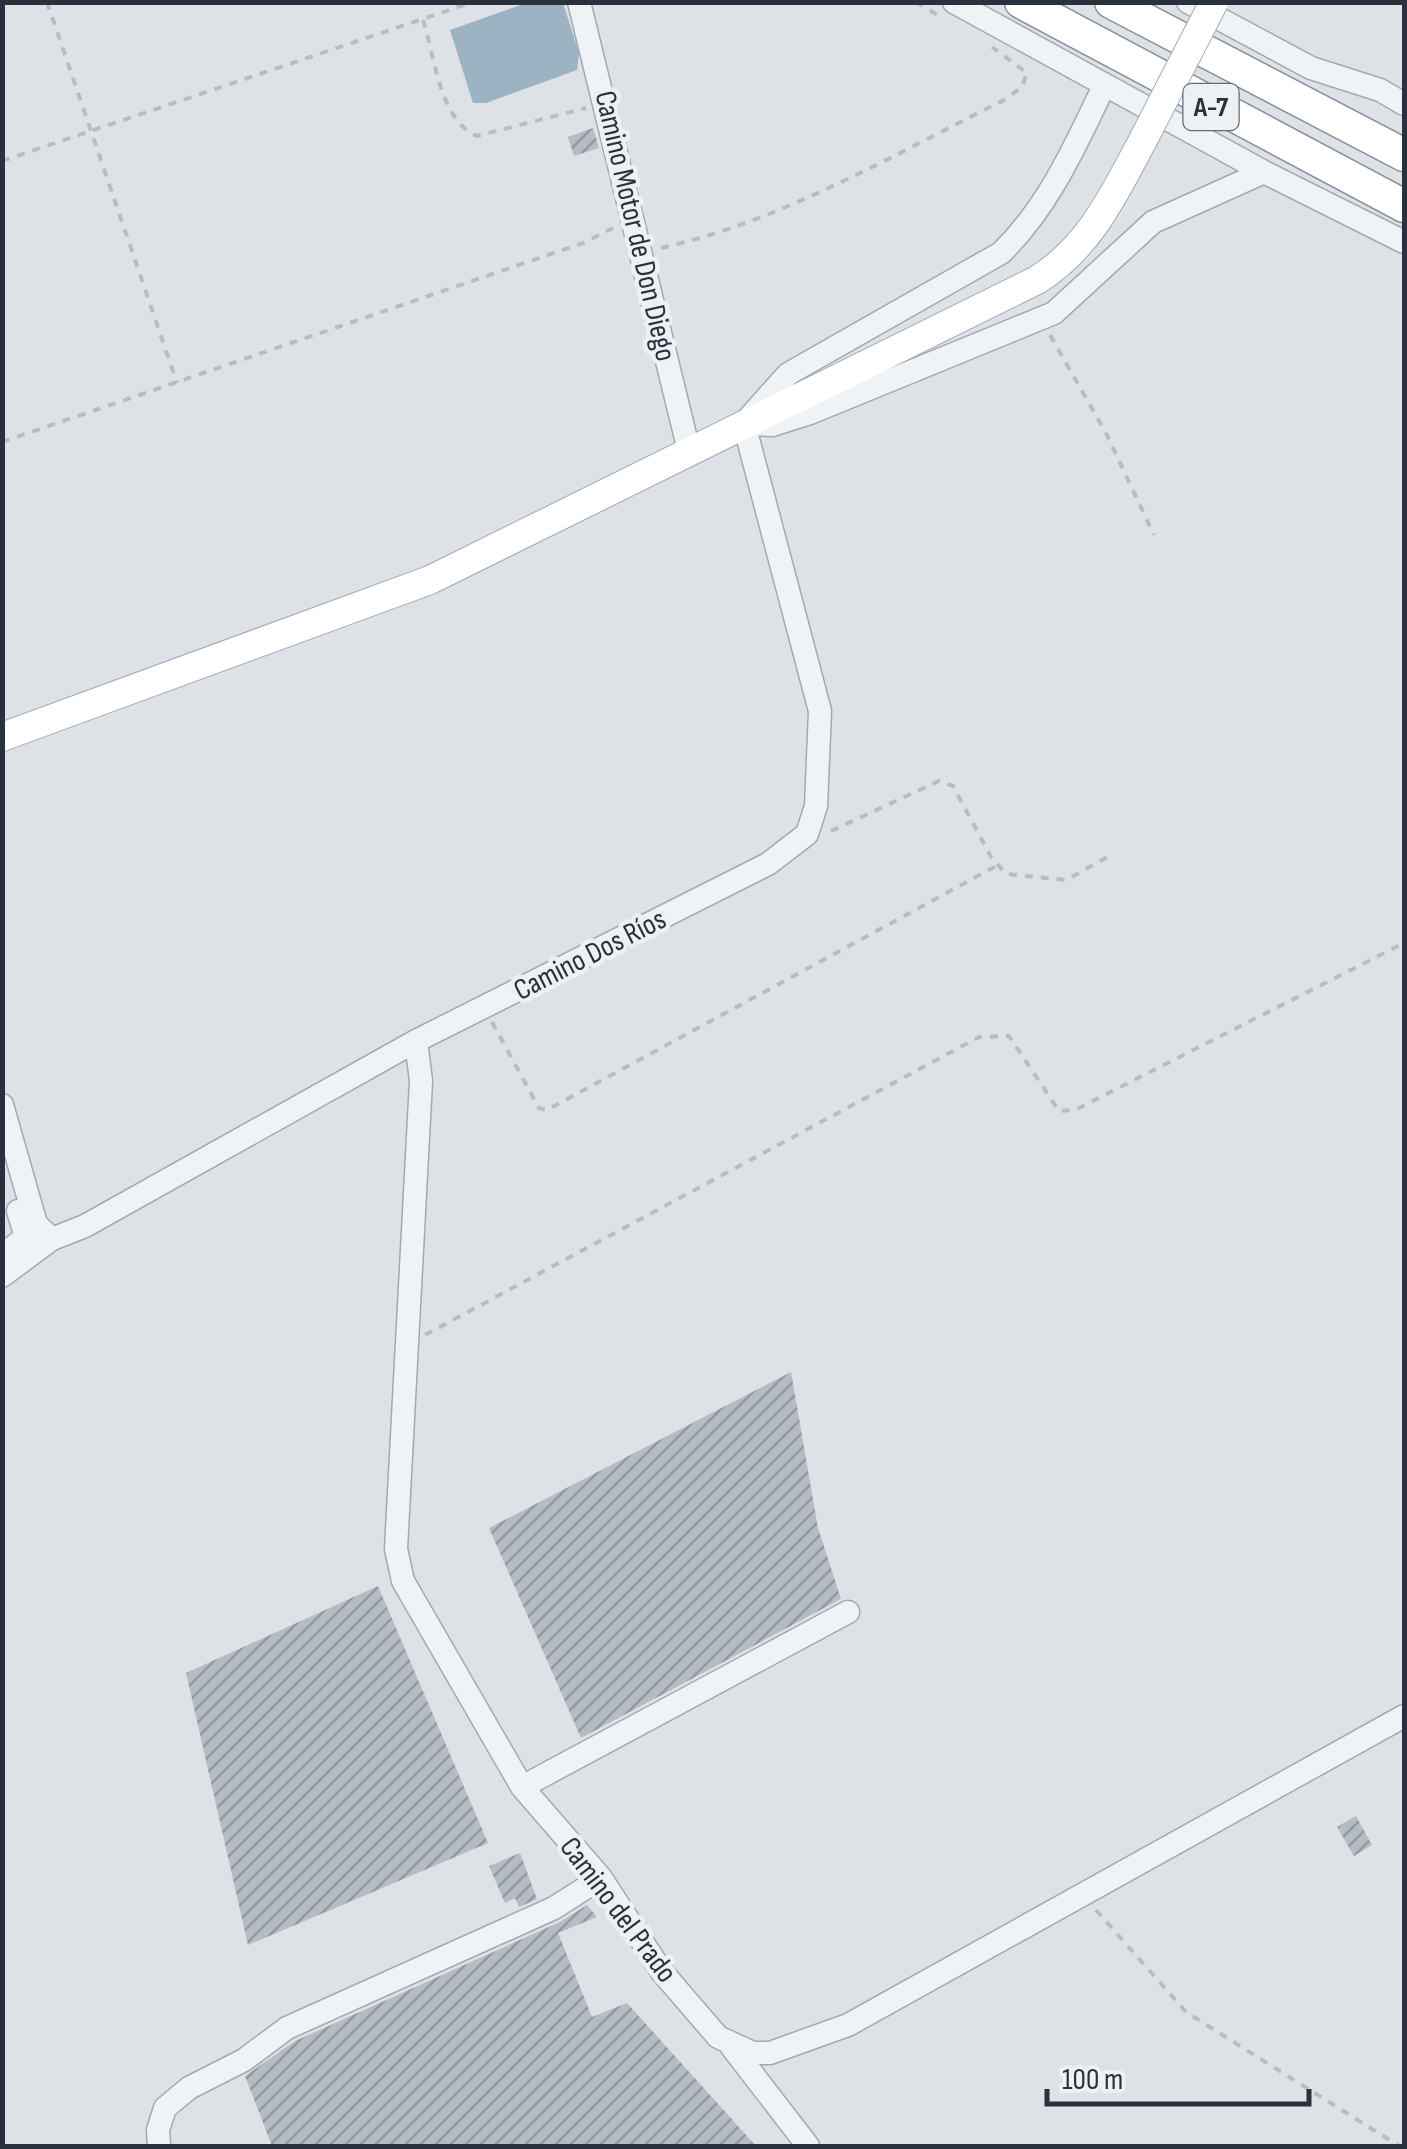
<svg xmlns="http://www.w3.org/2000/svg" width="1407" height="2149" viewBox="0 0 1407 2149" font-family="'Sofia Sans Condensed',sans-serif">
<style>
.water{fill:#9cb3c4}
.building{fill:url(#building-hatch)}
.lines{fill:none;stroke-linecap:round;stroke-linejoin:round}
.minor-casing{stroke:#a4a9b0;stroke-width:25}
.major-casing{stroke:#9ea7b1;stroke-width:30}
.highway-casing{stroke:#87919c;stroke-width:35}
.path{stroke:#b8bdc1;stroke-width:4;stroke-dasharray:8 8;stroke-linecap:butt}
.minor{stroke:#f0f3f5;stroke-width:22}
.major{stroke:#fff;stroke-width:28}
.highway{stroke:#fff;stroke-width:32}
.major-bridge-casing{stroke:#9ea7b1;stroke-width:30;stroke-linecap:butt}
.major-bridge{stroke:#fff;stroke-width:28}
.labels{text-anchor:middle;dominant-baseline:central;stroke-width:9;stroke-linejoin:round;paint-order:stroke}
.shield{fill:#edf1f4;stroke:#646b73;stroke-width:2.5}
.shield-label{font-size:28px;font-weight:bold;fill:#29313c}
.street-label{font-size:30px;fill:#29313c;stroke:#edf1f4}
</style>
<defs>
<pattern id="building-hatch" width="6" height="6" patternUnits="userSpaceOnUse" patternTransform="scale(2.5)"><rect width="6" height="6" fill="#b6bcc3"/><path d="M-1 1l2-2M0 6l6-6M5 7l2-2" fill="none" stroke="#9499a0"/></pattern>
</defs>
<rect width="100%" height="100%" fill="#dee2e6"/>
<path class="water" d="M526 3H563L579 53 577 70 486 103H473L450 30Z"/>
<path class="building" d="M593 128 599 148 574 156 568 137Z
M791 1372 818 1528 841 1599 581 1738 489 1528Z
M378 1586 488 1843 248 1945 186 1673Z
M1356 1816 1372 1845 1354 1856 1337 1827Z
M520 1853 537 1899 519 1907 515 1898 505 1903 489 1866Z
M587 1905 597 1917 558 1933 592 2017 627 2003 756 2146H272L245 2076 295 2041 560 1922Z"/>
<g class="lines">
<g class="minor-casing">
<path id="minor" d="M579 2 689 451
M954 2 1264 172 1404 242
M1188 2 1311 68 1380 90 1404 104
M746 421 788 374 1001 253C1049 206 1075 146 1104 86
M752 424 772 425 810 413 1054 313 1153 222 1264 172
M416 1041 421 1081 396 1549 403 1581 522 1787 601 1878 662 1972 718 2037 753 2053H770L848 2025 1404 1716
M2 1105 36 1224 52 1239
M2 1255 26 1237 18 1211
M2 1276 52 1239 85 1226 416 1041 768 864 807 834 816 806 820 711 744 424
M522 1787 848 1612
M731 2046 808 2146
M159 2146 158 2130 165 2108 189 2088 244 2060 287 2028 554 1908 601 1878"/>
</g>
<g class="major-casing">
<path id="major" d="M2 737 430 580 1037 280C1090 247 1114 194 1143 140"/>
</g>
<g class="highway-casing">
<path id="highway" d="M1021 2 1404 206
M1111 2 1404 155"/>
</g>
<path class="path" d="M47 2 177 383
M916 2 941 17
M423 20C435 56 439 120 477 136L586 108
M2 161 473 2
M661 248C782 221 895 154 1006 99L1022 87 1027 73 992 47
M1050 335 1106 433 1154 535
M2 442 583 243 613 228
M831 831 939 781 953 786 991 857 1006 874 1066 880 1111 855
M492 1022 539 1108 547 1110 998 865
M425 1335 979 1037 1009 1036 1059 1111 1075 1110 1404 943
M1096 1910 1186 2012 1399 2146"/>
<use href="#minor" class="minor"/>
<use href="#major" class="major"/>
<use href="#highway" class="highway"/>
<g class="major-bridge-casing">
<path id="major-bridge" d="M1143 140 1214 2"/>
</g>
<use href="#major-bridge" class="major-bridge"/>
</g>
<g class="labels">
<rect class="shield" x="1183.5" y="84" width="55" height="46" rx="8"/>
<g class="shield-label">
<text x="1211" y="107">A-7</text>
</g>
<g class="street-label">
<text transform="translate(635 226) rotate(77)">Camino Motor de Don Diego</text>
<text transform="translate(590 955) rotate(-27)">Camino Dos Ríos</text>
<text transform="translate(618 1910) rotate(53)">Camino del Prado</text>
</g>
</g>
<rect width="1407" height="2149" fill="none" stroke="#29313c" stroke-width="10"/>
<path d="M1047 2089v15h262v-15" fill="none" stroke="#29313c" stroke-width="5"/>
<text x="1062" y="2089" font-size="30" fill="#29313c" stroke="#edf1f4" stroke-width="8" paint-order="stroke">100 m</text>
</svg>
